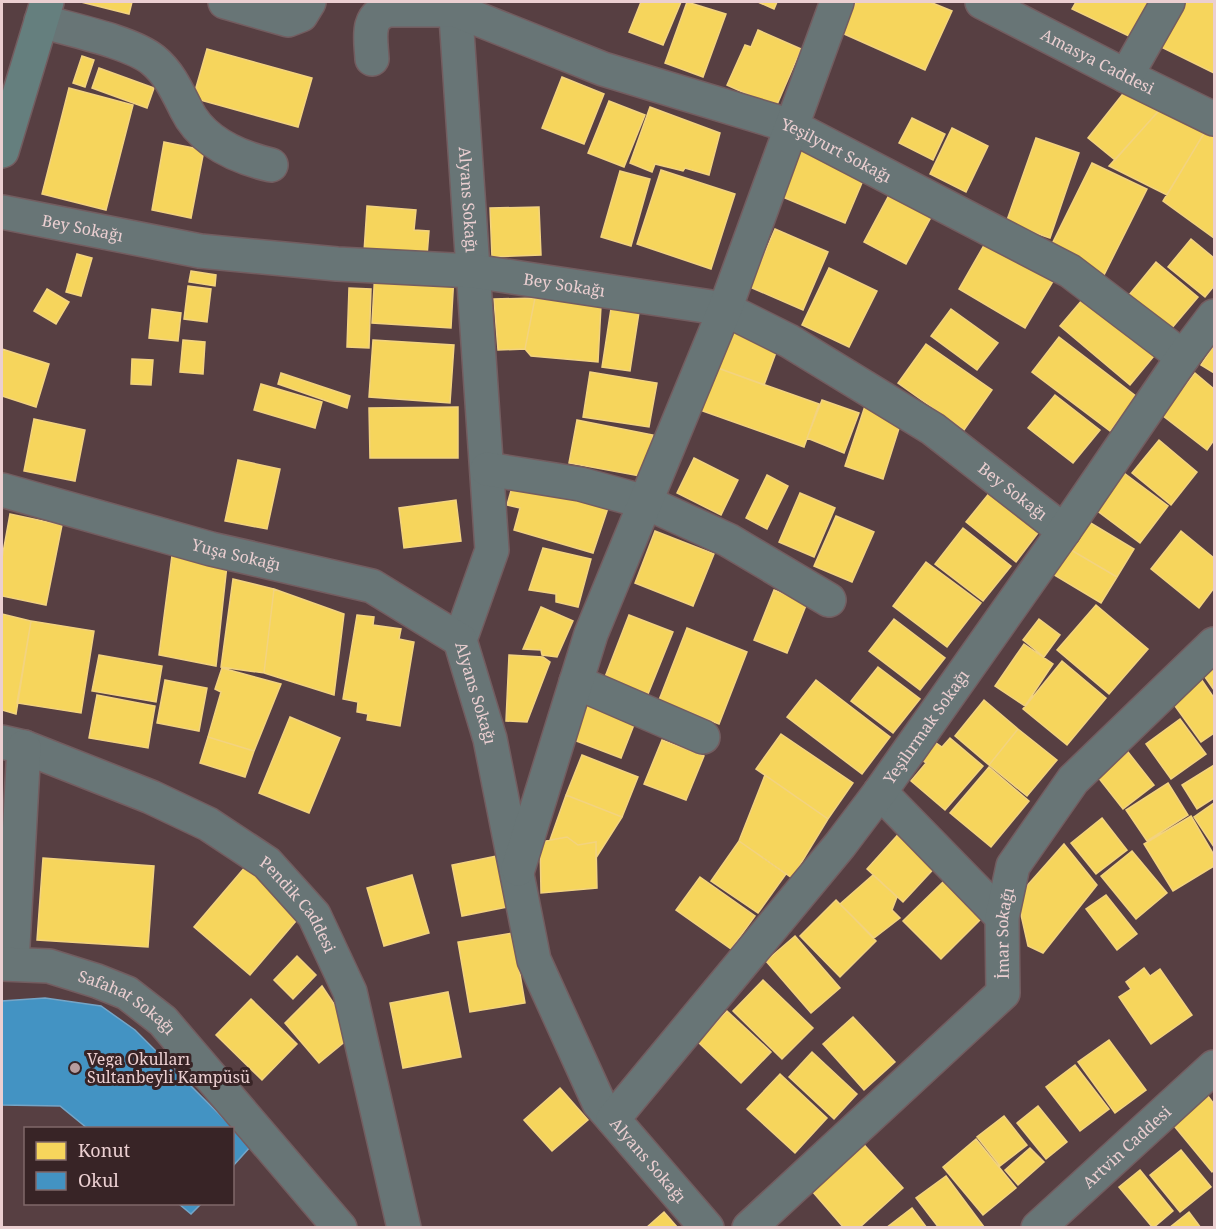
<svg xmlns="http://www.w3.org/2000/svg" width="1216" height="1229" viewBox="0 0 1216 1229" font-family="'Noto Serif',serif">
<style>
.homes{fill:#f6d55c;stroke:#f3d37f;stroke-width:1.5}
.schools{fill:#4393c3;stroke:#75a5c7;stroke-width:1.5}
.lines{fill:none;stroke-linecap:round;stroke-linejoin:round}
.minor-casing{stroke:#735d60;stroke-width:36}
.major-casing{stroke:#735d60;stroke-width:36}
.minor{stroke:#687576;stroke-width:33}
.major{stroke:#657f7e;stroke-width:33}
.poi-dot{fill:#b79d9f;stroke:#382426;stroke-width:2}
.labels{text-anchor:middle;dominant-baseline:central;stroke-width:6;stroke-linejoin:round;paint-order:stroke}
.street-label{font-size:16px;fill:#ebcfd1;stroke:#382426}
.poi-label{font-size:16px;fill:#ebcfd1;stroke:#382426;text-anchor:start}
</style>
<rect width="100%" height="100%" fill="#573f42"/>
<path class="homes" d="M81 2H132L129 14Z
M641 2H681L663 45 629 32Z
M687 2 726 14 703 77 665 63Z
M758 2H777L774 9Z
M856 2H930L952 11 925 70 842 33Z
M1076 2H1151L1133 38 1072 9Z
M1182 2H1214V73L1161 47Z
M758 30 801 49 776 107 727 85 745 45 751 47Z
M207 49 312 78 298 127 193 98Z
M82 56 94 60 85 87 73 83Z
M99 68 154 88 147 108 92 88Z
M562 77 604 94 584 144 542 128Z
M69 88 133 105 106 210 42 194Z
M1126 90 1162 107 1115 160 1088 138Z
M609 101 645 115 624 167 588 153Z
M1166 103 1206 130 1167 195 1109 166Z
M650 107 720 133 709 175 685 168 683 171 655 164 652 172 630 163Z
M912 118 945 134 933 160 899 143Z
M1214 127V238L1163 201 1206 130Z
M952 128 988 146 966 192 930 174Z
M1036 138 1079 153 1050 238 1006 223Z
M164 142 204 150 191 218 152 210Z
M800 143 867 171 845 223 778 195Z
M1092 163 1147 189 1104 275 1050 248Z
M661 170 735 194 711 269 637 244Z
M620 171 650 179 631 246 601 237Z
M896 182 938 204 906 264 864 242Z
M367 206 416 210 414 230 429 231 427 256 364 252Z
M539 207 541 255 492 257 490 208Z
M775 229 828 252 803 310 750 287Z
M991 233 1058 273 1025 328 959 289Z
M1191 239 1214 258V286L1205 297 1168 267Z
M77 254 92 258 81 296 66 292Z
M1156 262 1198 297 1166 335 1125 300Z
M829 268 877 291 849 347 802 325Z
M375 270 454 275 451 328 372 323Z
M191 271 216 275 215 286 189 282Z
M188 286 211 289 207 322 184 319Z
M349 288 371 289 369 348 347 347Z
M47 289 69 302 56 324 34 311Z
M1088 293 1158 351 1130 385 1060 326Z
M535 298 525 349 498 350 494 299Z
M535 298 601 306 598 362 531 356 525 349Z
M612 302 640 306 630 371 602 367Z
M152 309 181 313 178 341 149 338Z
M951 309 998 343 977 370 931 336Z
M730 329 778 347 764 385 715 367Z
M1059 337 1137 397 1110 431 1032 372Z
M183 340 205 342 203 374 180 372Z
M373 340 454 345 450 403 369 397Z
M926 344 992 390 964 430 898 383Z
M1214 345V373L1201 365Z
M2 349 49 364 36 407 2 396Z
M132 359 153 360 151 385 131 384Z
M715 367 819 404 804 447 700 410Z
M590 372 657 383 649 427 583 417Z
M281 373 350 396 347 408 278 384Z
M1195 373 1214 389V440L1207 450 1162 415Z
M261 384 322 402 315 428 254 410Z
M1055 395 1100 430 1073 463 1028 428Z
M822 400 859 413 844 453 807 438Z
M865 406 902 419 883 479 845 466Z
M458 407V458H370L369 408Z
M34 419 85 430 75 481 24 471Z
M577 420 653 435 645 477 569 463Z
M1159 440 1197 472 1171 505 1132 473Z
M694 458 738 480 721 515 677 493Z
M238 460 280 469 267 529 225 521Z
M1120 470 1168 506 1140 543 1092 507Z
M767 475 788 486 767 529 746 518Z
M514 480 610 502 593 553 514 530 520 508 507 505Z
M995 486 1044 525 1016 562 966 522Z
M800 493 835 508 814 557 779 542Z
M456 500 461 541 404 548 399 508Z
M10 514 62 525 46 605 2 596V558Z
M836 516 874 532 852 582 814 566Z
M1084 519 1134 549 1117 577 1066 547Z
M963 528 1011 566 983 601 935 564Z
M655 531 714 554 693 606 635 583Z
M1181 531 1214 558V588L1199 608 1151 569Z
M1066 547 1117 577 1101 603 1051 573Z
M173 548 227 565 216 666 159 655Z
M543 548 591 559 578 607 556 602V594L529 590Z
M926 562 981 603 947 647 893 606Z
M233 579 274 589 264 673 221 667Z
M274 589 344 614 334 695 264 673Z
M774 590 807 603 787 653 754 640Z
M1096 605 1148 649 1109 694 1057 650Z
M541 607 573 621 557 657 542 655 541 650 523 649Z
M2 614 31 621 16 714 2 710Z
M357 615 374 617 373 625 401 629 399 639 414 642 400 726 367 720 368 714 357 712 358 702 343 699Z
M629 615 673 632 648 694 605 677Z
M894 619 945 658 920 690 869 651Z
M1039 619 1060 635 1044 657 1023 640Z
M31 621 94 631 81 713 17 703Z
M687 628 747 652 719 724 659 700Z
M1024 644 1053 664 1025 706 995 686Z
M1214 654V690L1198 667Z
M99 655 162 666 156 702 92 691Z
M509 655 543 657 550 662 527 722 506 721Z
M1062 661 1106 698 1067 745 1023 709Z
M878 667 920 699 893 733 851 701Z
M222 668 281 684 254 751 208 737 221 692 215 689Z
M1195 670 1214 698V733L1201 742 1170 699Z
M165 680 207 688 199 731 157 723Z
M816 680 890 737 862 774 787 717Z
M97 695 155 706 148 748 89 738Z
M583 695 635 722 621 758 566 737Z
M984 700 1018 729 989 765 955 736Z
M290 717 340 738 309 813 259 793Z
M1180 719 1206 754 1171 779 1146 744Z
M1018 729 1057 760 1027 796 989 765Z
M781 734 853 783 828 819 756 769Z
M208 737 254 751 245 777 200 763Z
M950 738 983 766 945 810 911 781 926 763 922 760 936 743 942 747Z
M662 740 704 756 686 800 644 784Z
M1128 752 1154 785 1123 809 1097 776Z
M582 755 638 777 622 817 566 795Z
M1214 765V798L1197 809 1182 785Z
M989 767 1029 801 991 847 950 813Z
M765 775 828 819 792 878 739 841Z
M1168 783 1188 815 1147 841 1126 810Z
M566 795 622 817 596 858V842L578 845 567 837 550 840Z
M1214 803V847L1194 817Z
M1191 816 1214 855V866L1173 891 1144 844Z
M1102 818 1127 850 1096 874 1071 843Z
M903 829 940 862 903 902 867 869Z
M567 837 578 845 596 842 597 888 541 893 540 842Z
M739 841 786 874 758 913 711 881Z
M1064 844 1097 885 1043 953 1028 946 1017 897Z
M1132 851 1167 893 1136 919 1101 876Z
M502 855 512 906 462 916 452 865Z
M43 858 154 866 148 947 37 940Z
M251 860 307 908 250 975 194 927Z
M412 875 429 933 384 946 367 888Z
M873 875 897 897 892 910 900 918 874 938 840 904Z
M700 877 755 916 731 949 676 910Z
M944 881 982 918 941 959 903 921Z
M1106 895 1137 934 1117 950 1086 909Z
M836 900 876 941 840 977 800 936Z
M513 933 525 1003 470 1012 458 942Z
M795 936 840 988 811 1013 766 961Z
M297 956 316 975 293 999 274 980Z
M1144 968 1150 976 1160 969 1192 1015 1151 1044 1119 997 1131 989 1126 982Z
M763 980 813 1028 782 1059 733 1011Z
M322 986 354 1034 319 1063 285 1023Z
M448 992 461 1057 403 1068 390 1003Z
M251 999 297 1044 262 1080 216 1035Z
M727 1011 771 1052 741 1083 698 1042Z
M853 1017 895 1062 864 1090 823 1044Z
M1109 1040 1146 1090 1115 1113 1078 1062Z
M812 1052 857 1094 834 1119 789 1077Z
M1075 1065 1109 1109 1080 1131 1046 1087Z
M780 1074 827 1118 795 1153 747 1109Z
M1201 1087 1214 1104V1170L1212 1172 1166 1116Z
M560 1088 588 1120 552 1151 524 1120Z
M1038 1106 1067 1142 1046 1159 1017 1123Z
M1004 1116 1027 1145 1000 1166 977 1137Z
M858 1138 903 1188 859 1228H844L806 1184Z
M976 1139 1016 1188 983 1215 943 1167Z
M1030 1148 1044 1162 1018 1185 1005 1170Z
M1181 1150 1211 1187 1180 1212 1150 1175Z
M1140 1170 1173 1211 1153 1228 1119 1187Z
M946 1176 984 1227 983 1228H939L916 1198Z
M912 1208 927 1228H886Z
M664 1212 678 1228H646Z
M1189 1212 1201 1228H1169Z"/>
<path class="schools" d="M45 998 101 1006 135 1030 251 1146 232 1167V1128H87L60 1106 2 1105V1001Z
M179 1204H201L191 1214Z"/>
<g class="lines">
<g class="minor-casing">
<g id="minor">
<path d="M225 2 288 20 301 15 309 2"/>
<path id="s1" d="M455 2 492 550 460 640 490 739 534 960 599 1103 707 1228"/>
<path id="s2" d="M982 2 1126 76 1214 119"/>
<path d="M41 21C71 30 131 42 153 60 169 73 177 91 186 109 202 142 237 157 271 165"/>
<path id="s3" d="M372 59C371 39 365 16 389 10H455L603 69 791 126 1070 271 1183 357"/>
<path d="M1126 76 1168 2"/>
<path id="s4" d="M2 212 200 251 337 264 473 271 725 309 789 341 933 429 1064 531"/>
<path d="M487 469 580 484 645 502 728 540 829 600"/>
<path id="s5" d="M2 490 211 549 372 586 460 640"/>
<path d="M576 682 703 737"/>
<path id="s6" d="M2 742 24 747 151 797 208 824 267 863 314 915 350 992 404 1228"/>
<path d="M880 792 1002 917"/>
<path d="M518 869 591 634 725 309 837 2"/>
<path d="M12 963 24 747"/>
<path id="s7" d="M2 964 49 966 97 981 127 993 163 1021 340 1228"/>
<path id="s8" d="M613 1119 840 845 880 792 1064 531 1183 357 1214 316"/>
<path id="s9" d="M749 1228 1003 993 1002 917 1013 866 1073 780 1214 644"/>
<path id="s10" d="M1038 1228 1214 1067"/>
</g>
</g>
<g class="major-casing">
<path id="major" d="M2 151 47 2"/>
</g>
<use href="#minor" class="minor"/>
<use href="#major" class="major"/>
</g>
<circle class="poi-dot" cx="75" cy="1068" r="6"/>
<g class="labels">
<g class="street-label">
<text stroke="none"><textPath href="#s2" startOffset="130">Amasya Caddesi</textPath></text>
<text stroke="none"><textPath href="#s3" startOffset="531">Yeşilyurt Sokağı</textPath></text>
<text stroke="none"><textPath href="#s1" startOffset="198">Alyans Sokağı</textPath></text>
<text stroke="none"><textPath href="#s4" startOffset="82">Bey Sokağı</textPath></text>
<text stroke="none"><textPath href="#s4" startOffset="568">Bey Sokağı</textPath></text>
<text stroke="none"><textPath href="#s4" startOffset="1072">Bey Sokağı</textPath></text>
<text stroke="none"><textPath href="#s5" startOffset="243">Yuşa Sokağı</textPath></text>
<text stroke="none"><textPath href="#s1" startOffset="700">Alyans Sokağı</textPath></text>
<text stroke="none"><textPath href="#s8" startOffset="502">Yeşilırmak Sokağı</textPath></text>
<text stroke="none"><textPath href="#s6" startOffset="345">Pendik Caddesi</textPath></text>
<text stroke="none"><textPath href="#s9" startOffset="406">İmar Sokağı</textPath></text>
<text stroke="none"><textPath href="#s7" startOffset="134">Safahat Sokağı</textPath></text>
<text stroke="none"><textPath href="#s10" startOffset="120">Artvin Caddesi</textPath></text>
<text stroke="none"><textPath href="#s1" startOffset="1206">Alyans Sokağı</textPath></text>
</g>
<g class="poi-label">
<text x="87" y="1059">Vega Okulları<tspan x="87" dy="18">Sultanbeyli Kampüsü</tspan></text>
</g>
</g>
<rect width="1216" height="1229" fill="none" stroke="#ebcfd1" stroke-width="6"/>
<rect x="24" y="1127" width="210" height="78" fill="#382426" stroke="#80686a" stroke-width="1.5"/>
<rect x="36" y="1142" width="30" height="18" fill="#f6d55c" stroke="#80686a" stroke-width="1.5"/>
<text x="78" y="1157" font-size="18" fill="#ebcfd1">Konut</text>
<rect x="36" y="1172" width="30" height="18" fill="#4393c3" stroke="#80686a" stroke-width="1.5"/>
<text x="78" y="1187" font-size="18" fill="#ebcfd1">Okul</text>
</svg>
